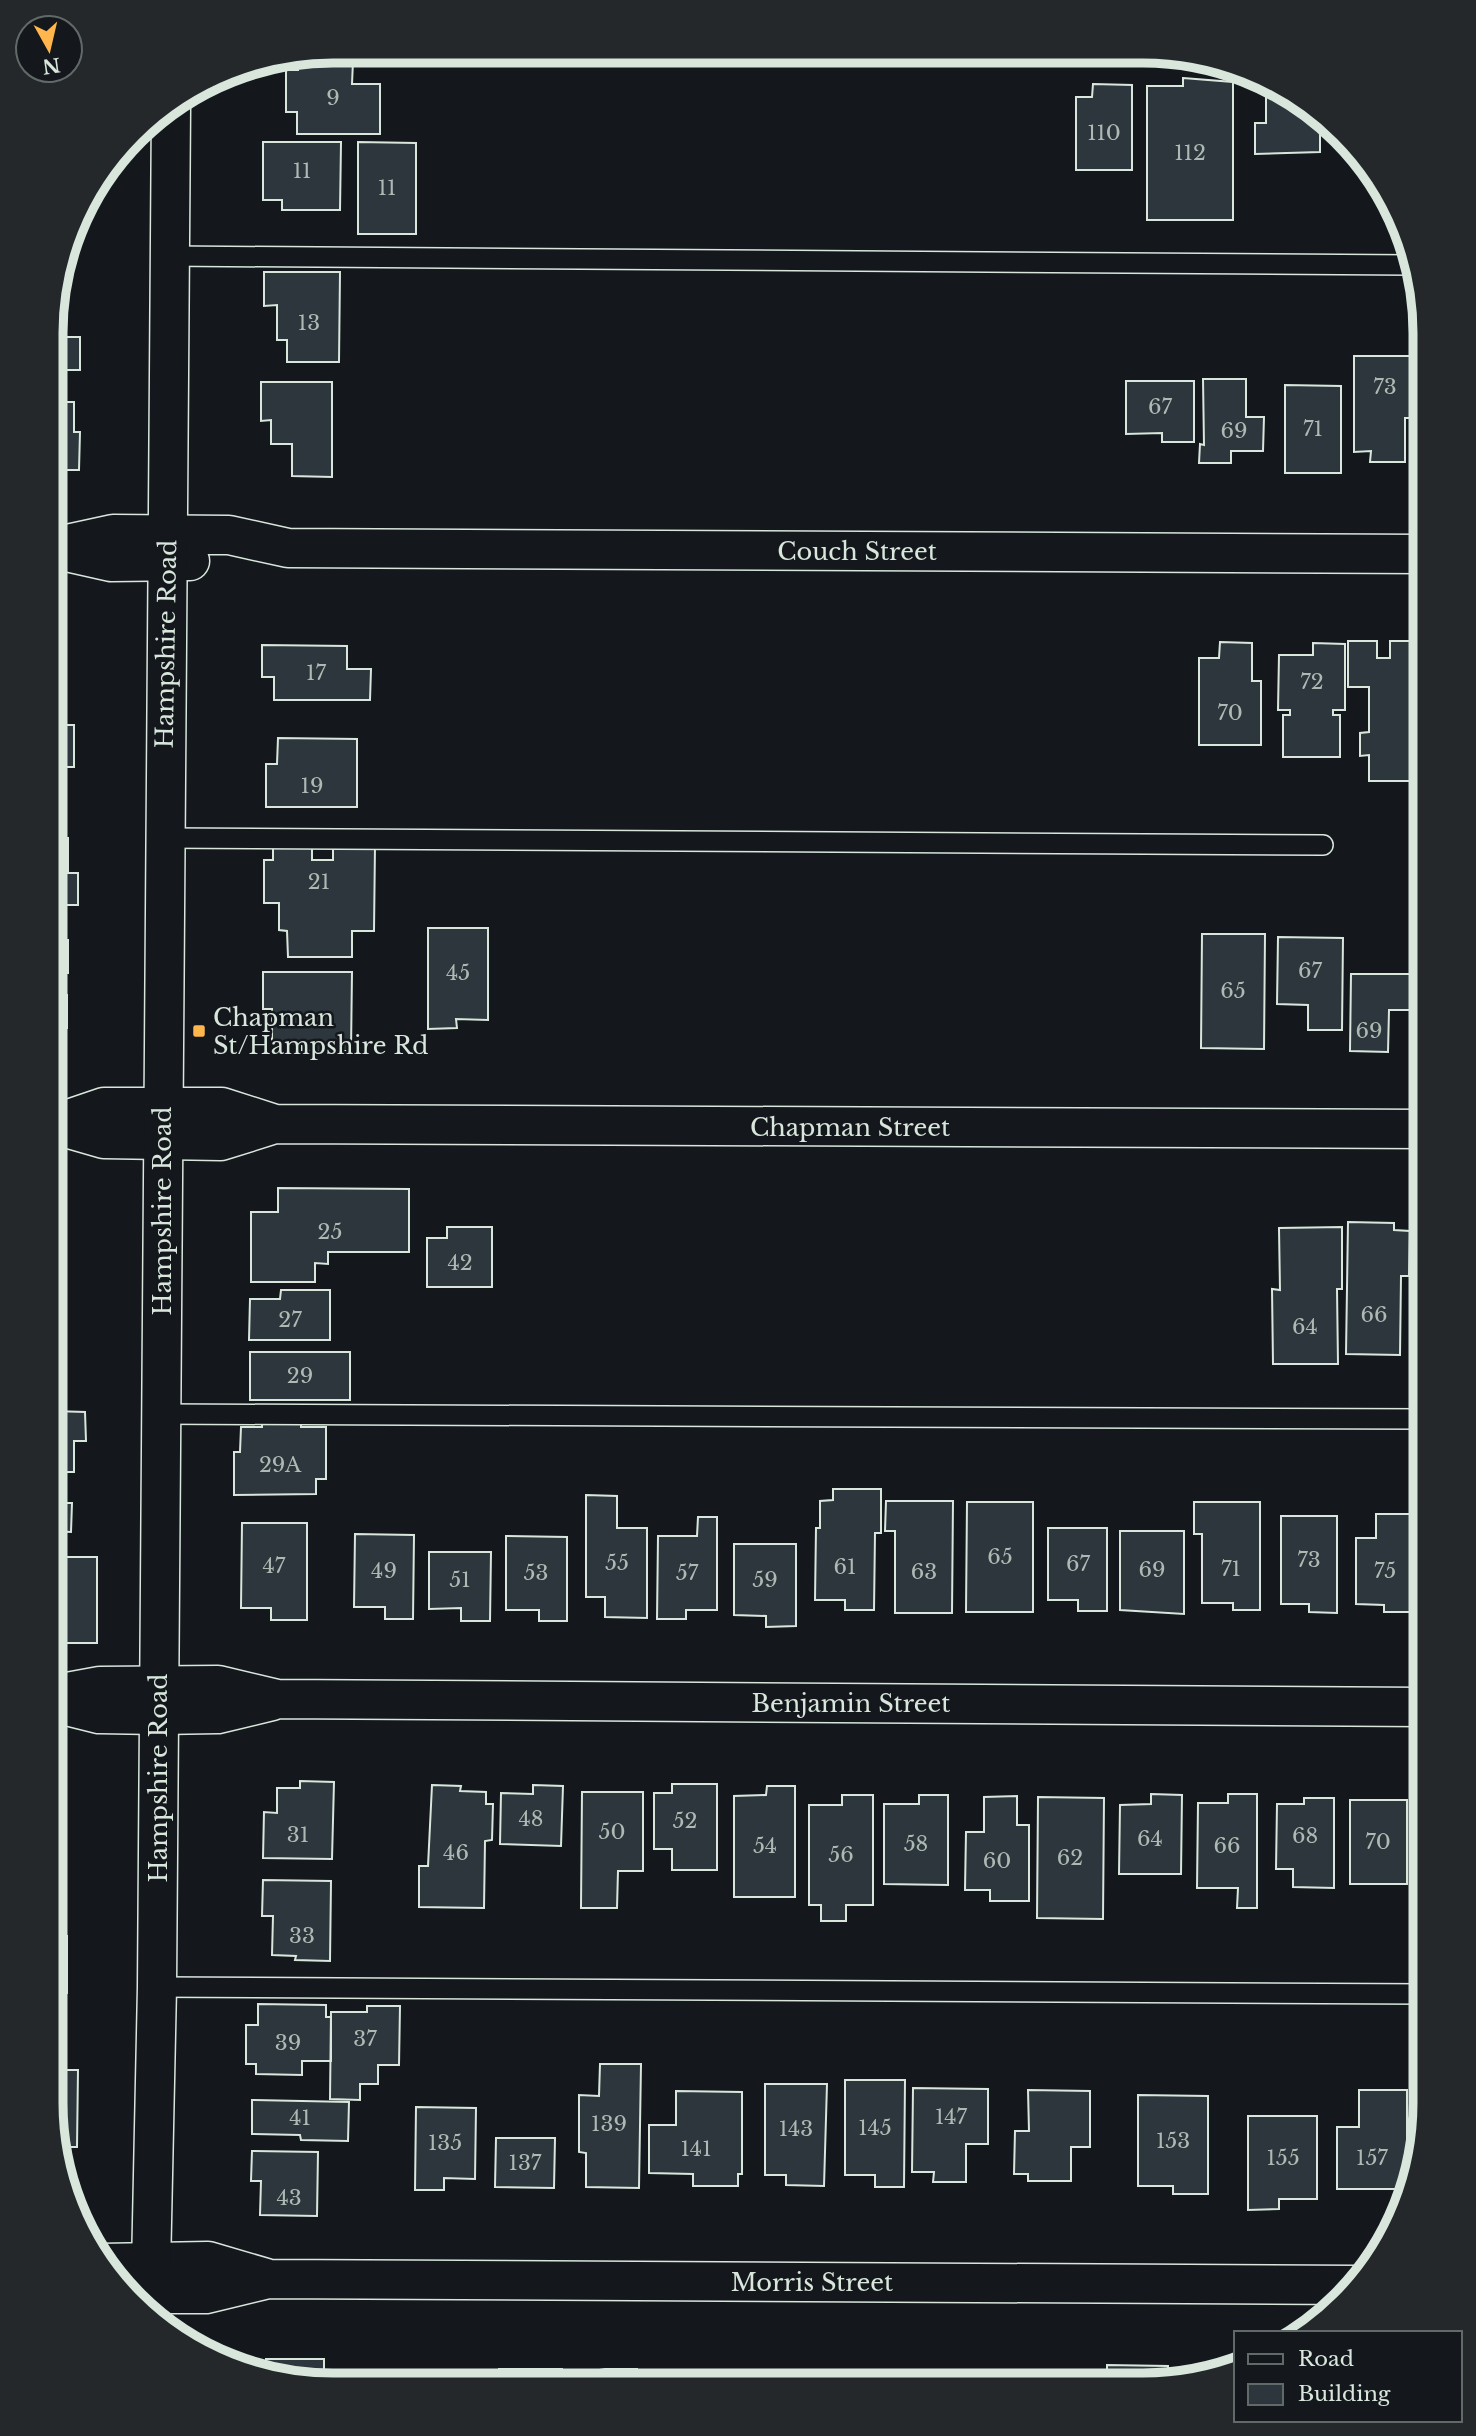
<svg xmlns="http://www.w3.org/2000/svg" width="1476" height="2436" viewBox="0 0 1476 2436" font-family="'Libre Baskerville',serif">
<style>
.building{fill:#2c363c;stroke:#d8e6dc;stroke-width:2}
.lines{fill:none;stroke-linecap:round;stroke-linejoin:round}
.lane-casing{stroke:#d8e6dc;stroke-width:22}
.street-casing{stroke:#d8e6dc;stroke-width:41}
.secondary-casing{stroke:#d8e6dc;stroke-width:41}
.lane{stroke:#14181c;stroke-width:19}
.street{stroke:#14181c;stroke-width:38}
.secondary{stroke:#14181c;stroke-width:38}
.poi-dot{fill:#ffb74d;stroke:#14181c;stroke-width:2.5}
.labels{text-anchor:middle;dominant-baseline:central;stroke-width:5;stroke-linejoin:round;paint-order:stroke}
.number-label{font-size:21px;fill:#adbab4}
.street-label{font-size:24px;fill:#d8e6dc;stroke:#14181c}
.poi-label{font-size:24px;fill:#d8e6dc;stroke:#14181c;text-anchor:start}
.rim{fill:none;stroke:#d8e6dc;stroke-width:9}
</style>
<rect width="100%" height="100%" fill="#14181c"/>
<path class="building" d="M298 60 353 61 352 84H380V134H297V112H286V70H298Z
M1183 78 1233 82V220H1147V86H1183Z
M1266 81 1320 114V152L1255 154V123H1266Z
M1093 84 1132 85V170H1076V97H1092Z
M1343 137 1355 149H1343Z
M263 142H341L340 210H282V200H263Z
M358 142 416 143V234H358Z
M264 272H340L339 362H287V340H277V305L264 306Z
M53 303H66V337H80V370H53Z
M1354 356H1416L1415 418H1405V462H1370L1371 451 1354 452Z
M1203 379H1246V417H1264L1263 451H1231V463H1199L1200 444 1204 445Z
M1126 381H1194V442H1162V433L1126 434Z
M261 382H332V477L292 476V444H271V420L261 421Z
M1285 385 1341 386V473H1285Z
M53 402H74V432H80L79 470H54V480H53Z
M1348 641H1377V658H1390V641H1420L1419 781H1369V755L1360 756V733L1369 732V687H1348Z
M1220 642 1252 643V681H1261V745H1199V658H1219Z
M1313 643 1345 644V710H1333V715H1340V757H1283V715H1290V710H1278L1279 655H1313Z
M262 645 347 646V669H371L370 700H274V677H262Z
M53 662H56V712H53Z
M53 725H74V767H58V810H52Z
M278 738 357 739V807H266V764H277Z
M52 838H68V873H78V905H52Z
M273 844H312V860H333V845H375L374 931H352V957H288L287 931 279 930V903H264V860H273Z
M52 915H58L57 940H68V973H52Z
M428 928H488V1020L456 1019 457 1028 428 1029Z
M1202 934H1265L1264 1049 1201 1048Z
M1278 937 1343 938 1342 1030H1308V1005L1277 1004Z
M263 972H352L351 1051H302V1044H272V1009H263Z
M1351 974H1419V1010H1389L1388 1052 1350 1051Z
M52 995H67V1028H52Z
M278 1188 409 1189V1252H328V1264L315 1263V1282H251V1212H278Z
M52 1194H61V1213H52Z
M52 1213H61V1262H52Z
M1348 1222 1394 1223V1230L1410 1231 1409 1276H1401L1400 1355 1346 1354Z
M447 1227H492V1287H427V1238H447Z
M1342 1227V1289H1337L1338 1364H1273L1272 1289 1280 1290 1279 1228Z
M52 1262H61V1313H52Z
M281 1290H330V1340H249L250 1299H280Z
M52 1321H62V1370L52 1369Z
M250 1352H350V1400H250Z
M52 1411 85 1412 86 1441H74V1472H52Z
M262 1422H301V1427H326V1479H316V1494L234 1495V1452H240L241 1427H262Z
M52 1481H60V1503H72L71 1532 51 1531Z
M833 1489H881V1533H875L874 1610H845V1600H815L816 1528H820V1501L833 1500Z
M586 1495 617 1496V1528H647V1618L605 1617V1597H586Z
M886 1501H953L952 1613H895V1531H885Z
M967 1502H1033V1612H966Z
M1194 1502H1260V1610H1233V1603H1202V1534H1194Z
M1376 1514H1415L1414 1612H1384V1605L1356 1604V1538H1376Z
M1281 1516H1337V1613L1309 1612V1604H1281Z
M698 1517H717V1610H686V1619H657L658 1536H697Z
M242 1523H307V1620H271V1608H241Z
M1048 1528H1107V1611H1078V1600H1048Z
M1120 1531H1184V1614L1120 1610Z
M355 1534 414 1535 413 1619H385V1607H354Z
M506 1536 567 1537V1621H539V1610H506Z
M734 1544H796V1626L766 1627V1616L734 1615Z
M429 1552H491L490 1621H461V1608L429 1609Z
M63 1557H97V1643H63V1635H51V1571H63Z
M51 1767H61L60 1845H51Z
M300 1781 334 1782 332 1859 263 1858 264 1812 277 1813V1788H300Z
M672 1784H717V1870H672V1849H654V1793H672Z
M432 1785 461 1786 460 1791 486 1792V1804H493L492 1840 485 1841 484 1908 419 1907V1866H428Z
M533 1785 563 1786 561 1846 500 1844 501 1793 533 1794Z
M767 1786H795V1897H734V1796L766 1795Z
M582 1792H643V1871H618L617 1908H581Z
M1151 1794 1182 1795 1181 1874H1119L1120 1805 1151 1804Z
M1228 1794H1257V1908H1237L1238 1888H1197L1198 1803H1228Z
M842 1795H873V1905H846V1921H821V1905H809V1805H842Z
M919 1795H948V1885L884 1884V1804H919Z
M1017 1796V1825H1029V1901H990V1890H965L966 1832H984V1797Z
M1038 1797 1104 1798 1103 1919 1037 1918Z
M1304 1798H1334V1888L1293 1887V1869H1276L1277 1804H1304Z
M1350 1800H1407V1884H1350Z
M1423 1814H1425V1889H1422Z
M51 1854H58L57 1919H51Z
M263 1880 331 1881 330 1961 295 1960 296 1956 272 1955 273 1916H262Z
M51 1936H67V1993H51Z
M258 2004 326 2005V2017H331V2061H302V2075L256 2074V2064H246V2025H258Z
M367 2006H400L399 2065H378V2084H360V2100L330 2099 331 2012H367Z
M600 2064H641L639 2188 586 2187V2153L579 2152V2095L599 2096Z
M51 2070H78L77 2147H59L51 2103Z
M845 2080H905L904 2187H875V2175H845Z
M765 2084H827L824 2186 786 2185V2175H765Z
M913 2088 988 2089V2144H966V2182H933L934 2172H912Z
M1028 2090 1090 2091V2147H1071V2181H1028V2174H1014L1015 2131H1029Z
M1359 2090H1407V2189H1337V2127H1359Z
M676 2091 742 2092V2174H738V2186H693V2174L649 2173V2125H676Z
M1138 2095 1208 2096V2194H1173V2186H1138Z
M252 2100 349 2102 348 2141 301 2140 300 2135 252 2134Z
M416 2107 476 2108 475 2179 444 2178V2190H415Z
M1421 2107H1425V2122L1421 2138Z
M1248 2116H1317V2199H1279V2209L1248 2210Z
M496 2138H555L554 2188 495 2187Z
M252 2151 318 2152 317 2216 260 2215 261 2181H251Z
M266 2359H324V2383H297L266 2375Z
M1107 2365 1168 2366V2380L1143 2385H1107Z
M499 2369H562L563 2384 499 2383Z
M605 2369H637V2384H587V2372Z
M425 2373H484V2383H425Z
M876 2374H918V2385L876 2384Z
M780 2375H810V2384H780Z
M680 2376 710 2377 709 2384H679Z"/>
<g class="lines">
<g class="lane-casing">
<path id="lane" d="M169 256 1412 265
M164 838 1323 845
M161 1414 1425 1419
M157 1987 1425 1994"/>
</g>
<g class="street-casing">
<path id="street" d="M53 547 113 534 229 535 288 548 1425 554
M62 551 111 562 190 561
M52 1124 104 1139 221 1141 275 1124
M54 1124 104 1107H222L275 1124 1425 1129
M51 1695 100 1686 218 1685 277 1699 1425 1707
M51 1702 99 1714 158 1715 218 1714 272 1701
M102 2263 208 2261 266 2278
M129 2294H206L268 2279 1357 2285"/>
</g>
<g class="secondary-casing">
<path id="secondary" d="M150 2316 157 1987 171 106"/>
</g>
<use href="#lane" class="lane"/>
<use href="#street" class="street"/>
<use href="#secondary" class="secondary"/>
</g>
<rect class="poi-dot" x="192" y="1024" width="14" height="14" rx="3.5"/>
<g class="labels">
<g class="number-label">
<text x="333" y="98">9</text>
<text x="1104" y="133">110</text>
<text x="1190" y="153">112</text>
<text x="302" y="171">11</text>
<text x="387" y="188">11</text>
<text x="309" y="323">13</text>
<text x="1385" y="387">73</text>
<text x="1160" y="407">67</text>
<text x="1313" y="429">71</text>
<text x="1234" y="431">69</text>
<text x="316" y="673">17</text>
<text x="1312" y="682">72</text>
<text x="1230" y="713">70</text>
<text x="312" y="786">19</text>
<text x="319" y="882">21</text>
<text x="1310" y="971">67</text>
<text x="458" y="973">45</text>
<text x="1233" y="991">65</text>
<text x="1369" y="1031">69</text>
<text x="330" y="1232">25</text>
<text x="460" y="1263">42</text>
<text x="1374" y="1315">66</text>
<text x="290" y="1320">27</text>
<text x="1305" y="1327">64</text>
<text x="300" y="1376">29</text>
<text x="280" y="1465">29A</text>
<text x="1000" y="1557">65</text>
<text x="1309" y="1560">73</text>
<text x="617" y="1563">55</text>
<text x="1078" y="1564">67</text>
<text x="274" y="1566">47</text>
<text x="845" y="1567">61</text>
<text x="1231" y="1569">71</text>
<text x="1152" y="1570">69</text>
<text x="384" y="1571">49</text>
<text x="1385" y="1571">75</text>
<text x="924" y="1572">63</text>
<text x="536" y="1573">53</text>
<text x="687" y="1573">57</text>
<text x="460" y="1580">51</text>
<text x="765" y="1580">59</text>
<text x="531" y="1819">48</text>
<text x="685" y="1821">52</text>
<text x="612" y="1832">50</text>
<text x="298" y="1835">31</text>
<text x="1305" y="1836">68</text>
<text x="1150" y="1839">64</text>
<text x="1378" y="1842">70</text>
<text x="916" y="1844">58</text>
<text x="765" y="1846">54</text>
<text x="1227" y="1846">66</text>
<text x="456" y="1853">46</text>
<text x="841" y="1855">56</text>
<text x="1070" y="1858">62</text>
<text x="997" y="1861">60</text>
<text x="302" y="1936">33</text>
<text x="365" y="2039">37</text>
<text x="288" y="2043">39</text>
<text x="951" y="2117">147</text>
<text x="300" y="2118">41</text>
<text x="609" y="2124">139</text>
<text x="875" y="2128">145</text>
<text x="796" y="2129">143</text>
<text x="1173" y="2141">153</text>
<text x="445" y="2143">135</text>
<text x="696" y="2149">141</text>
<text x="1283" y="2158">155</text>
<text x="1372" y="2158">157</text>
<text x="525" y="2163">137</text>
<text x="289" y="2198">43</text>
</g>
<g class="street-label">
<text x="857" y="551">Couch Street</text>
<text transform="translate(166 644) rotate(-89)">Hampshire Road</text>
<text x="850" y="1127">Chapman Street</text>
<text transform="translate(162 1211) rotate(-90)">Hampshire Road</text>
<text x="851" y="1703">Benjamin Street</text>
<text transform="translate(158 1778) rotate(-90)">Hampshire Road</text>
<text x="812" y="2282">Morris Street</text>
</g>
<g class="poi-label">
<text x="213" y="1017">Chapman<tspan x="213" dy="28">St/Hampshire Rd</tspan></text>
</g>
</g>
<path d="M0 0H1476V2436H0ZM333 63H1143A270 270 0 0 1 1413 333V2103A270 270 0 0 1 1143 2373H333A270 270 0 0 1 63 2103V333A270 270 0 0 1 333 63Z" fill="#24282b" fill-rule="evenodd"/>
<path class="rim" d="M333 63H1143A270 270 0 0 1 1413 333V2103A270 270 0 0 1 1143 2373H333A270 270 0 0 1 63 2103V333A270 270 0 0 1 333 63Z"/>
<rect x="1234" y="2331" width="228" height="91" fill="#14181c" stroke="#626a69" stroke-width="2"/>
<rect x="1248" y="2354" width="35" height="10" fill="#14181c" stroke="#626a69" stroke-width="2"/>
<text x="1298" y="2366" font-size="21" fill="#d8e6dc">Road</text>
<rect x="1248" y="2384" width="35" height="21" fill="#2c363c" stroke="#626a69" stroke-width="2"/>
<text x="1298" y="2401" font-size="21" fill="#d8e6dc">Building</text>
<g transform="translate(49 49) rotate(172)"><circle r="33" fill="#14181c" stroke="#626a69" stroke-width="2"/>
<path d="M0-5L12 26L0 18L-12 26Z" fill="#ffb74d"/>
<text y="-10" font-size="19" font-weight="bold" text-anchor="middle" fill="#d8e6dc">N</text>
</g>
</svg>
